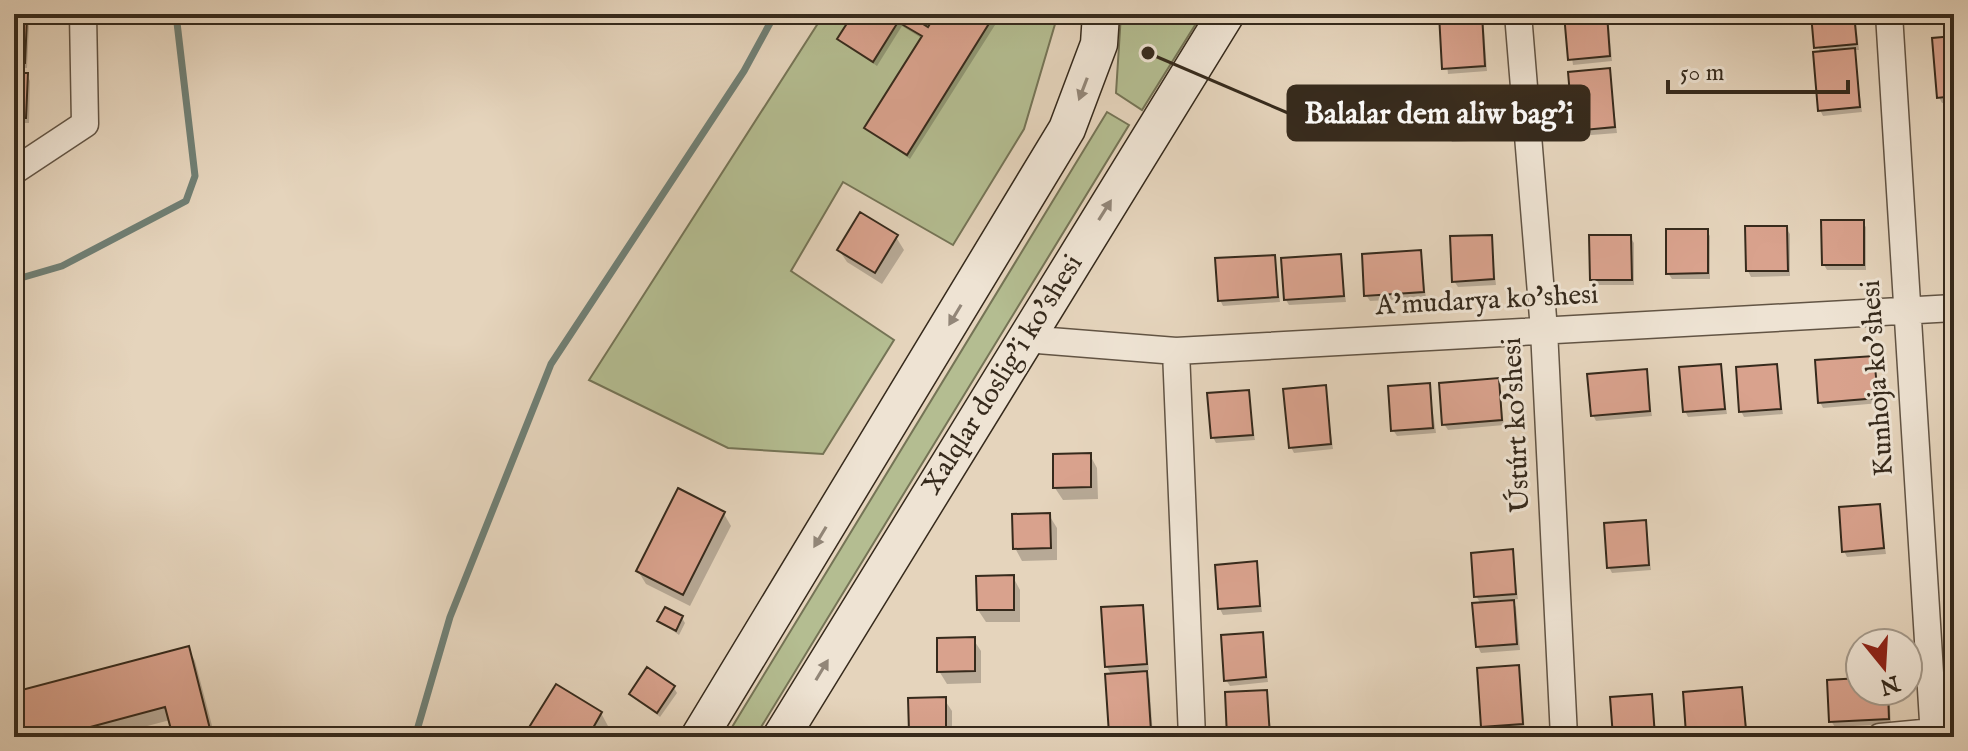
<svg xmlns="http://www.w3.org/2000/svg" width="1968" height="751" viewBox="0 0 1968 751" font-family="'IM FELL English',serif">
<style>
.green{fill:#b4bd91;stroke:#757456;stroke-width:2}
.shadow{fill:#0003}
.lines{fill:none;stroke-linecap:round;stroke-linejoin:round}
.stream{stroke:#707f74;stroke-width:7}
.building{fill:#d9a28d;stroke:#362a1c;stroke-width:2}
.street-casing{stroke:#625444;stroke-width:29}
.secondary-casing{stroke:#362a1c;stroke-width:39}
.street{stroke:#eee3d3;stroke-width:26}
.secondary{stroke:#eee3d3;stroke-width:36}
.oneway{fill:#928678}
.labels{text-anchor:middle;dominant-baseline:central;stroke-width:6;stroke-linejoin:round;paint-order:stroke}
.street-label{font-size:28px;fill:#362a1c;stroke:#eee3d3}
.leader{fill:none;stroke:#362a1c;stroke-width:3}
.callout-dot{fill:#362a1c;stroke:#eee3d3;stroke-width:3}
.callout{fill:#362a1c;stroke:#362a1c;stroke-width:3}
.callout-label{font-size:30px;text-anchor:middle;font-weight:bold;fill:#fff}
</style>
<rect width="100%" height="100%" fill="#e5d4bc"/>
<filter id="stains"><feTurbulence type="fractalNoise" baseFrequency=".0025" numOctaves="4"/><feColorMatrix values="0 0 0 0 .2 0 0 0 0 .09 0 0 0 0 .02 0 0 0 .5 -.17"/></filter>
<radialGradient id="worn" r=".72"><stop offset=".6" stop-color="#630" stop-opacity="0"/><stop offset="1" stop-color="#630" stop-opacity=".3"/></radialGradient>
<path class="green" d="M824 14H1058L1024 129 953 245 843 182 791 271 894 340 823 454 728 448 589 380Z
M1121 14H1202L1142 110 1116 93Z
M1107 112 1129 125 755 737H726Z"/>
<path class="shadow" d="M855 14H911L908 18 929 30 939 14H1002L910 159 867 128 923 39 902 26 877 66 839 39Z
M1441 14H1483L1487 71 1448 74Z
M1566 14H1608L1612 61 1573 65Z
M1813 14H1855L1859 50H1854L1862 112 1823 116 1820 110V53Z
M14 20H26L29 26 27 68 14 67Z
M1954 38V102L1942 103 1939 97Z
M1609 70 1617 133 1579 136 1575 131Z
M14 75H27L30 81 29 123H14Z
M1486 92 1491 140 1452 142 1449 137Z
M1862 222 1866 227V270H1827L1824 265Z
M1786 228 1790 234V276L1751 277 1748 271Z
M1707 231 1710 236V279H1672L1668 273Z
M896 237 904 250 882 284 847 262 839 250Z
M1491 237 1496 285 1458 287 1454 281Z
M1630 237 1634 243V285H1595L1592 280Z
M1420 252 1426 298 1370 301 1366 295Z
M1340 256 1346 302 1289 305 1286 300Z
M1274 257 1280 302 1223 306 1220 300Z
M1873 358 1880 403 1823 408 1820 402Z
M1720 366 1727 414 1688 417 1685 411Z
M1776 366 1783 414 1744 417 1741 411Z
M1646 371 1652 416 1596 421 1593 415Z
M1498 380 1504 425 1448 430 1444 424Z
M1429 385 1436 433 1397 436 1393 430Z
M1325 387 1333 449 1294 453 1291 447Z
M1248 392 1255 440 1216 443 1213 437Z
M1090 455 1097 468 1098 499 1063 500 1055 488Z
M1879 506 1886 554 1847 557 1844 551Z
M724 514 731 526 690 606 646 584 638 571Z
M1049 515 1057 528V560L1022 561 1015 548Z
M1645 522 1651 570 1612 573 1609 567Z
M1512 551 1518 599 1512 600 1516 607 1520 650 1481 653 1478 647 1481 604 1476 596Z
M1256 564 1262 612 1223 615 1220 609Z
M1013 577 1020 590V622H986L978 610Z
M1142 607 1149 670H1144L1149 679 1153 736 1113 737 1112 676 1107 667Z
M682 618 685 623 679 635 659 621Z
M1262 634 1268 682 1230 686 1226 680Z
M973 639 981 651V683L947 684 939 671Z
M188 648 195 661 215 737H175L170 720 106 737H14V694Z
M1518 667 1525 730 1486 732 1483 727Z
M1860 680V691H1889L1891 724 1835 727 1831 721Z
M674 688 677 693 660 717 632 694Z
M1741 689 1748 735 1690 737 1688 734Z
M1266 692 1272 737H1229Z
M1651 696 1657 737H1615Z
M944 699 952 711V737H914L911 731Z
M601 713 608 726 602 737H526Z"/>
<g class="lines">
<path class="stream" d="M14 280 62 266 186 201 195 176 176 14
M415 737 450 617 551 364 744 71 775 14"/>
</g>
<path class="building" d="M853 14H907L928 27 936 14H995L907 155 864 128 922 36 898 22 873 62 837 39Z
M1439 14H1482L1485 66 1442 69Z
M1564 14H1607L1610 56 1568 60Z
M1811 14H1854L1857 44 1814 48Z
M14 18H27L25 63 14 62Z
M1954 36V96L1937 98 1932 38Z
M1855 48 1860 107 1818 111 1813 52Z
M1610 68 1615 127 1573 131 1568 72Z
M14 73H28L26 118H14Z
M860 212 898 235 875 273 837 250Z
M1949 216H1954V261H1950Z
M1821 220H1864V265H1822Z
M1745 226H1787L1788 271H1746Z
M1666 229H1708V273L1666 274Z
M1492 235 1494 279 1452 282 1450 236Z
M1589 235H1631L1632 280H1590Z
M1421 250 1424 292 1364 296 1362 254Z
M1341 254 1344 296 1284 300 1281 258Z
M1275 255 1278 297 1218 301 1215 258Z
M1874 356 1878 398 1818 403 1815 360Z
M1721 364 1725 409 1683 412 1679 367Z
M1777 364 1781 409 1739 412 1736 367Z
M1647 369 1650 411 1591 416 1587 374Z
M1499 378 1502 420 1442 425 1439 383Z
M1430 383 1433 428 1391 431 1388 386Z
M1326 385 1331 444 1289 448 1283 389Z
M1249 390 1253 435 1211 438 1207 393Z
M1091 453V487L1053 488V454Z
M678 488 725 512 683 595 636 571Z
M1880 504 1884 548 1842 552 1839 507Z
M1050 513 1051 548 1013 549 1012 514Z
M1646 520 1649 565 1607 568 1604 523Z
M1513 549 1516 594 1474 597 1471 553Z
M1257 561 1260 606 1218 609 1215 565Z
M1014 575V610H977L976 576Z
M1514 600 1517 644 1476 647 1472 603Z
M1143 605 1147 664 1105 667 1101 607Z
M665 607 683 616 676 631 657 621Z
M1263 632 1266 677 1224 681 1221 635Z
M975 637V671L937 672V638Z
M189 646 210 729 173 737 165 707 53 737H14V692Z
M1519 665 1523 724 1481 727 1477 668Z
M647 667 675 686 657 713 629 694Z
M1147 671 1151 731 1109 734 1105 674Z
M1860 678V691H1888L1889 719 1829 722 1827 680Z
M556 684 602 712 593 728 599 732 595 737H523Z
M1742 687 1746 730 1686 734 1683 692Z
M1267 690 1270 737H1227L1225 692Z
M1652 694 1655 737H1613L1610 697Z
M946 697V731L909 732 908 698Z"/>
<g class="lines">
<g class="street-casing">
<path id="street" d="M1518 14 1544 330 1564 737
M1889 14 1934 737
M14 171 85 124 83 14
M1025 339 1176 351 1954 308
M1176 351 1192 737
M1880 737 1933 732"/>
</g>
<g class="secondary-casing">
<path id="secondary" d="M699 737 1067 129 1099 44 1101 14
M781 737 1226 14"/>
</g>
<use href="#street" class="street"/>
<use href="#secondary" class="secondary"/>
</g>
<defs><path id="oneway-solid" d="M-6-.8H1V-3.2L6.5 0L1 3.2V.8H-6Z" transform="scale(2)"/></defs>
<g class="oneway">
<use href="#oneway-solid" transform="translate(1083 89) rotate(111)"/>
<use href="#oneway-solid" transform="translate(1105 210) rotate(-58)"/>
<use href="#oneway-solid" transform="translate(955 315) rotate(121)"/>
<use href="#oneway-solid" transform="translate(820 537) rotate(121)"/>
<use href="#oneway-solid" transform="translate(822 670) rotate(-59)"/>
</g>
<g class="labels">
<g class="street-label">
<text transform="translate(1487 301) rotate(-3)">A'mudarya ko'shesi</text>
<text transform="translate(1003 375) rotate(-58)">Xalqlar doslig'i ko'shesi</text>
<text transform="translate(1878 378) rotate(-94)">Kunhoja ko'shesi</text>
<text transform="translate(1517 425) rotate(-93)">Ústúrt ko'shesi</text>
</g>
</g>
<path class="leader" d="M1148 53L1288 113"/>
<circle class="callout-dot" cx="1148" cy="53" r="8"/>
<rect class="callout" x="1288" y="86" width="301" height="54" rx="8"/>
<g class="callout-label">
<text x="1439" y="123">Balalar dem aliw bag'i</text>
</g>
<rect width="1968" height="751" fill="none" stroke="#e5d4bc" stroke-width="48"/>
<rect x="16" y="16" width="1936" height="719" fill="none" stroke="#362a1c" stroke-width="4"/>
<rect x="24" y="24" width="1920" height="703" fill="none" stroke="#362a1c" stroke-width="2"/>
<g transform="translate(1884 667) rotate(162)"><circle r="38" fill="#eee3d3" stroke="#a4998a" stroke-width="2"/>
<path d="M0-6L14 30L0 20L-14 30Z" fill="#8f2418"/>
<text y="-12" font-size="22" font-weight="bold" text-anchor="middle" fill="#362a1c">N</text>
</g>
<path d="M1668 80v12h180v-12" fill="none" stroke="#362a1c" stroke-width="4"/>
<text x="1680" y="80" font-size="24" fill="#362a1c" stroke="#eee3d3" stroke-width="6" paint-order="stroke">50 m</text>
<rect width="100%" height="100%" filter="url(#stains)"/>
<rect width="100%" height="100%" fill="url(#worn)"/>
</svg>
